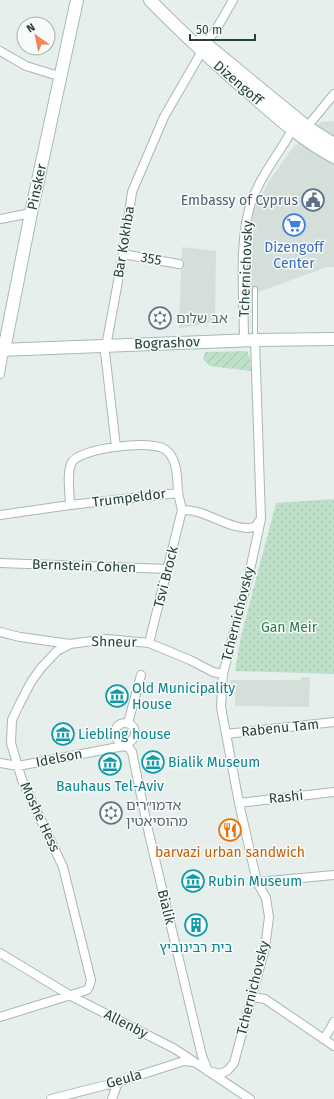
<svg xmlns="http://www.w3.org/2000/svg" width="334" height="1099" viewBox="0 0 334 1099" font-family="'Fira Sans','Noto Sans Hebrew',sans-serif">
<style>
.built{fill:#d4dfda}
.park{fill:url(#park-dots)}
.garden{fill:url(#garden-furrows)}
.lines{fill:none;stroke-linecap:round;stroke-linejoin:round}
.lane-casing{stroke:#a8b8b2;stroke-width:6}
.street-casing{stroke:#a8b8b2;stroke-width:10}
.secondary-casing{stroke:#a4bbb3;stroke-width:14}
.lane{stroke:#fff;stroke-width:4}
.street{stroke:#fff;stroke-width:8}
.secondary{stroke:#fff;stroke-width:12}
.labels{text-anchor:middle;dominant-baseline:central;stroke-width:3;stroke-linejoin:round;paint-order:stroke}
.street-label{font-size:14px;fill:#24423a;stroke:#f7fbf9}
.service-label{font-size:14px;fill:#4e5e75;stroke:#f7fbf9;text-anchor:end}
.shop-label{font-size:14px;fill:#366cbe;stroke:#f7fbf9}
.worship-label{font-size:14px;fill:#5b616d;stroke:#f7fbf9;text-anchor:start}
.park-label{font-size:14px;fill:#2d7a4b;stroke:#f7fbf9}
.culture-label{font-size:14px;fill:#0d838f;stroke:#f7fbf9;text-anchor:start}
.food-label{font-size:14px;fill:#c56008;stroke:#f7fbf9}
</style>
<defs>
<pattern id="park-dots" width="8" height="8" patternUnits="userSpaceOnUse"><rect width="8" height="8" fill="#bfe0c8"/><path d="M2 2h.1M6 6h.1" fill="none" stroke="#a4c1ad" stroke-width="1.8" stroke-linecap="round"/></pattern>
<pattern id="garden-furrows" width="10" height="10" patternUnits="userSpaceOnUse"><rect width="10" height="10" fill="#bfe0c8"/><path d="M-1 1l2-2M0 10L10 0M9 11l2-2" fill="none" stroke="#a4c1ad"/></pattern>
</defs>
<rect width="100%" height="100%" fill="#e6efeb"/>
<path class="built" d="M334 121V267H327L248 296 247 289 248 238 254 210 269 181 291 150 320 122Z
M182 247 216 251 215 322 179 328Z
M301 677H310L309 707 235 706V688H230V680H301Z"/>
<path class="park" d="M334 499V674L235 671 241 636 276 503Z"/>
<path class="garden" d="M247 351 250 359 251 371 210 366 203 359 205 352Z"/>
<g class="lines">
<g class="lane-casing">
<path id="lane" d="M255 289V338"/>
</g>
<g class="street-casing">
<path id="street" d="M206 44 217 28 233 0
M0 51 26 66 62 77
M307 127 334 94
M0 219 31 213
M123 254 179 264
M244 341C244 299 238 241 251 203 260 176 279 154 292 130V125
M0 374 4 350
M116 447 105 352 123 254 132 192 164 117 202 51
M70 505C70 493 66 473 72 462 81 448 153 439 166 450 178 460 177 478 178 493
M0 515 70 505 178 493 182 510C205 508 232 533 255 527L260 520
M0 563 168 569
M0 632 20 637 70 644 107 639 149 643 190 660 213 672 223 674
M149 643 182 510
M128 723 141 675
M115 733a10 10 0 1 1 20 0a10 10 0 1 1-20 0Z
M226 734 334 722
M0 763 18 766 124 746 129 748 132 752 149 834 202 1056 208 1071
M239 803 334 792
M257 882 334 875
M0 953 71 996 175 1049 250 1099
M252 997 265 999 334 1046
M0 1017 87 990 89 987 91 980 63 867 22 780 11 743 12 720 19 705 31 682 41 668 57 651 70 644
M324 1039 334 1022
M208 1071 221 1074 228 1070 234 1063 265 948 269 917 266 898 257 882 239 803 221 707 223 674 248 579 261 519 255 340
M51 1099 118 1082 184 1061 193 1062
M112 1099 118 1082"/>
</g>
<g class="secondary-casing">
<path id="secondary" d="M150 0C183 34 217 65 253 96 279 119 304 141 334 157
M201 40 290 113 307 127 334 144
M0 350 255 340 334 339
M4 350 31 213 77 0"/>
</g>
<use href="#lane" class="lane"/>
<use href="#street" class="street"/>
<use href="#secondary" class="secondary"/>
</g>
<defs>
<g id="civic-ring" transform="scale(1.15)"><circle r="9.5" fill="#f7fbf9" stroke="#5c6f8a" stroke-width="1.5"/><path d="M-.6-6.5H3V-4.5H.6V-3L4-1V1h2V6H-6V1h2V-1L-.6-3ZM-1.2 2.5V6h2.4V2.5Z" fill="#5c6f8a"/></g>
<g id="supermarket-ring" transform="scale(1.15)"><circle r="9.5" fill="#f7fbf9" stroke="#3f7fe0" stroke-width="1.5"/><path d="M-6-5.5h2.5l.6 2H6L4.5 2H-2.5L-4.4-4H-6ZM-1.5 3.2a1.3 1.3 0 1 0 .1 0ZM3 3.2a1.3 1.3 0 1 0 .1 0Z" fill="#3f7fe0"/></g>
<g id="synagogue-ring" transform="scale(1.15)"><circle r="9.5" fill="#f7fbf9" stroke="#6b7280" stroke-width="1.5"/><path d="M0-6.5L5.6 3.2H-5.6ZM0 6.5L5.6-3.2H-5.6Z" fill="#6b7280"/></g>
<g id="museum-ring" transform="scale(1.15)"><circle r="9.5" fill="#f7fbf9" stroke="#0f9aa8" stroke-width="1.5"/><path d="M0-6L6-3V-2H-6V-3ZM-5-1h2V3h-2ZM-1-1h2V3h-2ZM3-1h2V3H3ZM-6 4H6V6H-6Z" fill="#0f9aa8"/></g>
<g id="restaurant-ring" transform="scale(1.15)"><circle r="9.5" fill="#f7fbf9" stroke="#e8710a" stroke-width="1.5"/><path d="M-5-6h1v4h1v-4h1v4h1v-4h1v5L-1.5 .5V6h-2V.5L-5-1ZM5-6V6H3V1.5H1.5Q1.5-4 5-6Z" fill="#e8710a"/></g>
<g id="building-ring" transform="scale(1.15)"><circle r="9.5" fill="#f7fbf9" stroke="#0f9aa8" stroke-width="1.5"/><path d="M-4-6H4V6H1V3H-1V6H-4ZM-2.5-4.3h1.7v1.8h-1.7ZM.8-4.3h1.7v1.8H.8ZM-2.5-1h1.7V.8h-1.7ZM.8-1h1.7V.8H.8Z" fill="#0f9aa8"/></g>
</defs>
<g fill-rule="evenodd">
<use href="#civic-ring" x="313" y="200"/>
<use href="#supermarket-ring" x="294" y="225"/>
<use href="#synagogue-ring" x="160" y="318"/>
<use href="#museum-ring" x="117" y="696"/>
<use href="#museum-ring" x="63" y="734"/>
<use href="#museum-ring" x="153" y="762"/>
<use href="#museum-ring" x="110" y="764"/>
<use href="#synagogue-ring" x="111" y="813"/>
<use href="#restaurant-ring" x="230" y="830"/>
<use href="#museum-ring" x="193" y="881"/>
<use href="#building-ring" x="196" y="925"/>
</g>
<g class="labels">
<g class="street-label">
<text transform="translate(238 83) rotate(41)">Dizengoff</text>
<text transform="translate(37 187) rotate(-78)">Pinsker</text>
<text transform="translate(124 242) rotate(-81)">Bar Kokhba</text>
<text transform="translate(151 259) rotate(10)">355</text>
<text transform="translate(246 269) rotate(-88)">Tchernichovsky</text>
<text transform="translate(167 343) rotate(-2)">Bograshov</text>
<text transform="translate(129 498) rotate(-7)">Trumpeldor</text>
<text transform="translate(84 566) rotate(2)">Bernstein Cohen</text>
<text transform="translate(166 577) rotate(-76)">Tsvi Brock</text>
<text transform="translate(238 614) rotate(-76)">Tchernichovsky</text>
<text transform="translate(114 642) rotate(1)">Shneur</text>
<text transform="translate(280 728) rotate(-6)">Rabenu Tam</text>
<text transform="translate(59 758) rotate(-11)">Idelson</text>
<text transform="translate(286 797) rotate(-6)">Rashi</text>
<text transform="translate(40 817) rotate(65)">Moshe Hess</text>
<text transform="translate(166 907) rotate(76)">Bialik</text>
<text transform="translate(253 988) rotate(-76)">Tchernichovsky</text>
<text transform="translate(126 1024) rotate(27)">Allenby</text>
<text transform="translate(124 1079) rotate(-16)">Geula</text>
</g>
<g class="service-label">
<text x="298" y="200">Embassy of Cyprus</text>
</g>
<g class="shop-label">
<text x="294" y="247">Dizengoff<tspan x="294" dy="16">Center</tspan></text>
</g>
<g class="worship-label">
<text x="176" y="318">אב שלום</text>
<text x="126" y="805">אדמו״רים<tspan x="126" dy="16">מהוסיאטין</tspan></text>
</g>
<g class="park-label">
<text x="289" y="627">Gan Meir</text>
</g>
<g class="culture-label">
<text x="132" y="688">Old Municipality<tspan x="132" dy="16">House</tspan></text>
<text x="78" y="734">Liebling house</text>
<text x="168" y="762">Bialik Museum</text>
<text x="110" y="786" text-anchor="middle">Bauhaus Tel-Aviv</text>
<text x="208" y="881">Rubin Museum</text>
<text x="196" y="947" text-anchor="middle">בית רבינוביץ</text>
</g>
<g class="food-label">
<text x="230" y="852">barvazi urban sandwich</text>
</g>
</g>
<g transform="translate(36 36) rotate(327)"><circle r="19" fill="#f7fbf9" stroke="#a3b1ad"/>
<path d="M0-3L7 15L0 10L-7 15Z" fill="#f4845f"/>
<text y="-6" font-size="11" font-weight="bold" text-anchor="middle" fill="#24423a">N</text>
</g>
<path d="M190 34v6h65v-6" fill="none" stroke="#24423a" stroke-width="2"/>
<text x="196" y="34" font-size="12" fill="#24423a" stroke="#f7fbf9" stroke-width="3" paint-order="stroke">50 m</text>
</svg>
